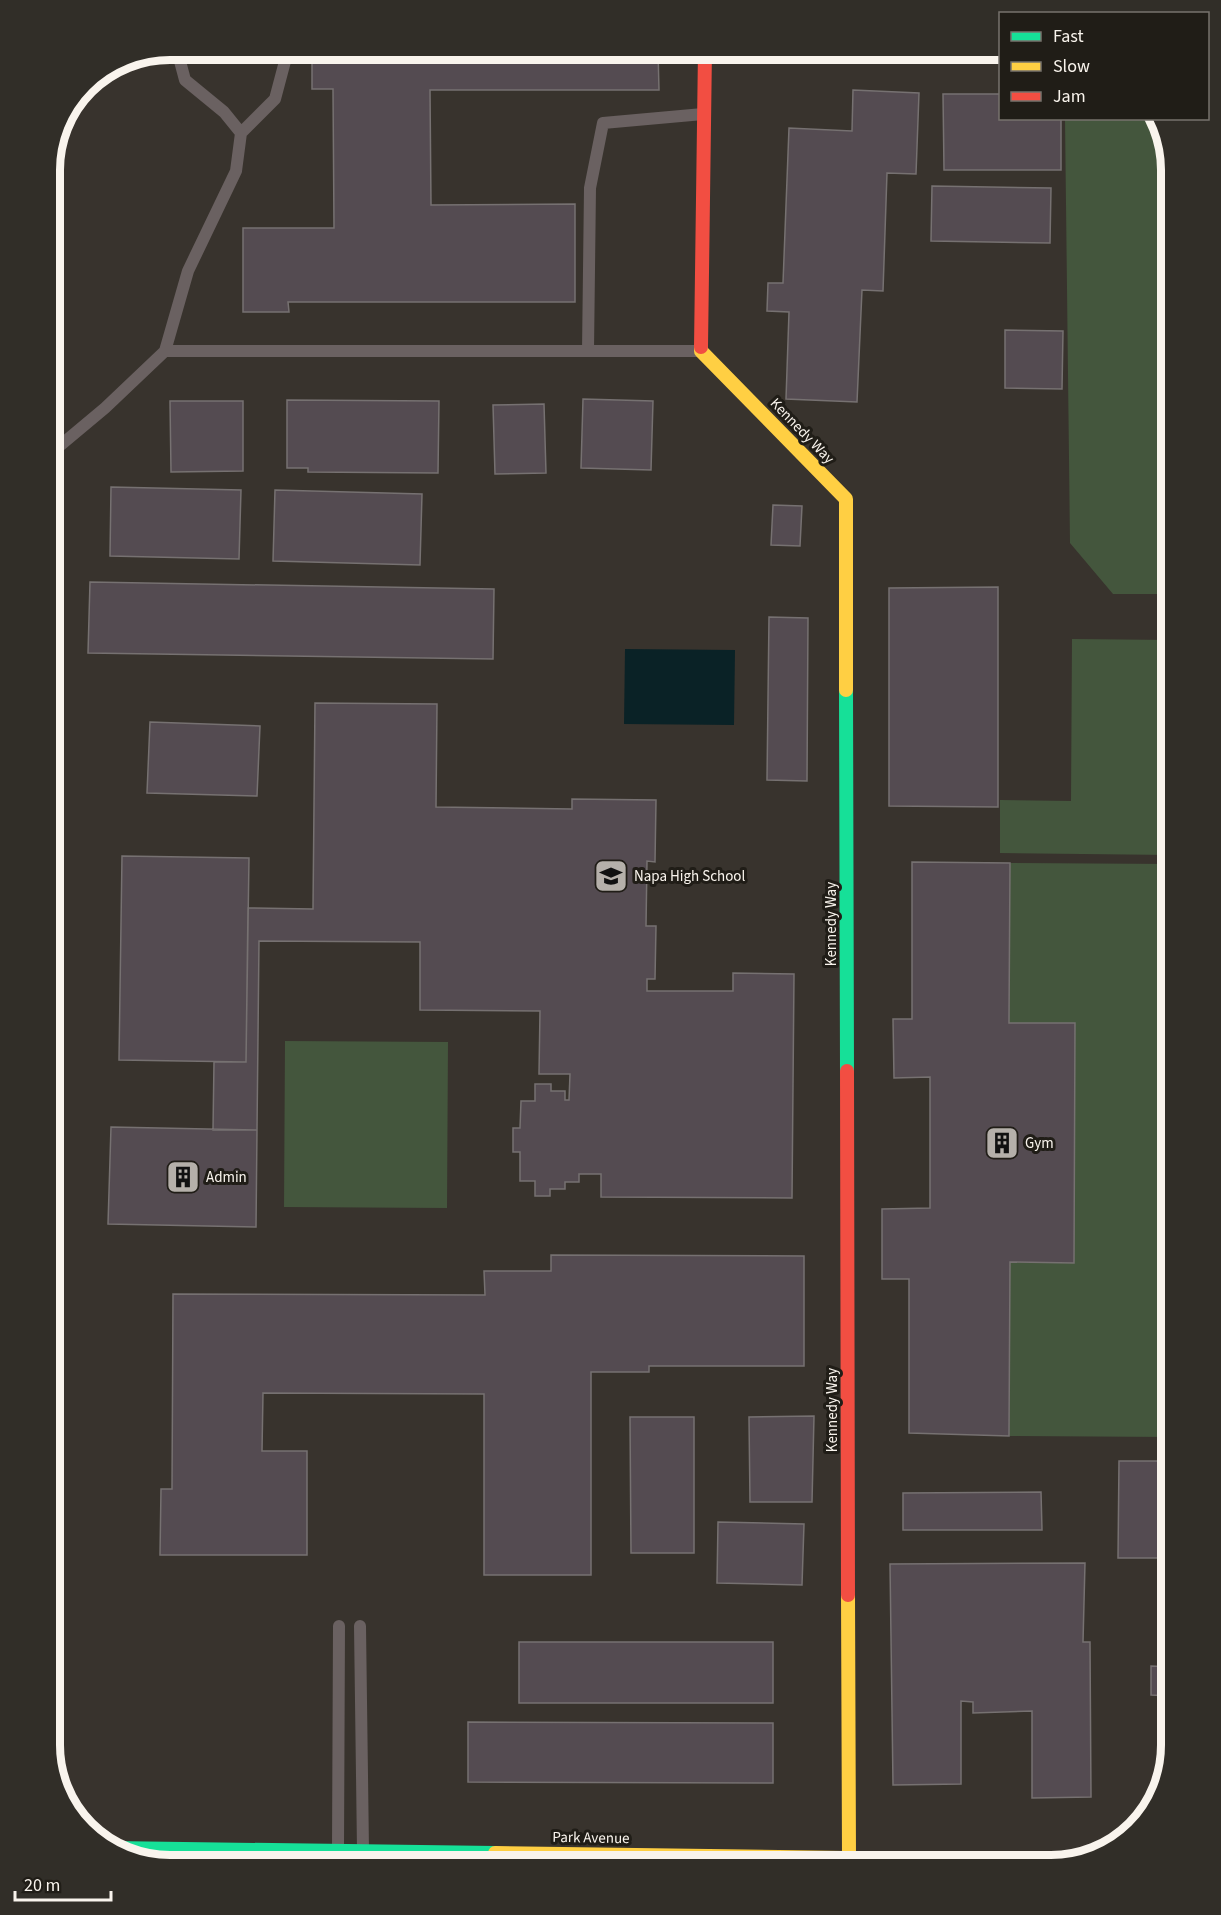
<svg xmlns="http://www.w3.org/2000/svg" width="1221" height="1915" viewBox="0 0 1221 1915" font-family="'Source Sans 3',sans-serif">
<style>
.green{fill:#44563d}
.water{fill:#0a2226}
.building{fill:#544b51;stroke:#767171;stroke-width:1.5}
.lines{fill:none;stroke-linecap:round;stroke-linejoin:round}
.lane{stroke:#6a6161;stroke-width:12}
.fast{stroke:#16e098;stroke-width:14}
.slow{stroke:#ffcf43;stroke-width:14}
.jam{stroke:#f24e42;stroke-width:14}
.labels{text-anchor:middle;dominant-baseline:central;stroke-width:6;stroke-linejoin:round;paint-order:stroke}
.street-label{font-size:15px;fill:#f9f4ed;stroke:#201d17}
.poi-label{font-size:15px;fill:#f9f4ed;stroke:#201d17;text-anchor:start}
.rim{fill:none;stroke:#f9f4ed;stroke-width:8}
</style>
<rect width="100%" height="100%" fill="#38332d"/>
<path class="green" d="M1065 119H1159L1171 170V594H1113L1070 543Z
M1072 639 1171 640V855L1000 853V800L1071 801Z
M1010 863 1171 864V1437L1009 1436 1010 1262 1074 1023H1009Z
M285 1041 448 1042 447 1208 284 1207Z"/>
<path class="water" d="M625 649 735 650 734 725 624 724Z"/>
<path class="building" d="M312 50H658L659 90H430L431 205 575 204V302H288L289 312H243V228H334L333 89H312Z
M853 90 919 93 916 174 887 173 883 291 862 290 857 402 786 399 789 312 767 311 768 283H783L789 128 852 131Z
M943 94H1000V118H1061V170H944Z
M932 186 1051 188 1050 243 931 241Z
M1005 330 1063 331 1062 389 1005 388Z
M583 399 653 401 651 470 581 468Z
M287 400 439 401 438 473 308 472V468H287Z
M170 401H243V471L171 472Z
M544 404 546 473 495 474 493 405Z
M111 487 241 490 239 559 110 556Z
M275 490 422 494 420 565 273 561Z
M773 505 802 506 800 546 771 545Z
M90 582 494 589 493 659 88 653Z
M998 587V807L889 806V588Z
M769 617 808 618 807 781 767 780Z
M315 703 437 704 436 807 572 809V799L656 800 655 862 647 861 646 926H656L655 979H647V991H733V973L794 974 792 1198 601 1197V1174H579V1182H565V1189H550V1196H535V1181H520V1152H513V1128H520L521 1101H535V1084H551V1091H565V1100H569L570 1074H539L540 1011 420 1010V942L259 941 257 1130H213L214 1062H246L248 908 313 909Z
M150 722 260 726 257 796 147 793Z
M122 856 249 858 246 1062 119 1060Z
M912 862 1010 863 1009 1023H1075L1074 1263 1010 1262 1009 1436 909 1433V1279H882V1209L930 1208V1077L894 1078 893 1019H912Z
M111 1127 257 1130 256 1227 108 1224Z
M551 1255 804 1256V1366H649V1372H591V1575H484V1394L263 1393 262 1451H307V1555H160L161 1489H172L173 1294 485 1295 484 1271H551Z
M814 1416 812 1502H750L749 1417Z
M630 1417H694V1553H631Z
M1119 1461H1171V1558H1118Z
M1041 1492 1042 1530H903V1493Z
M718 1522 804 1524 802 1585 717 1583Z
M1085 1563 1083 1642H1090L1091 1797 1032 1798V1711L973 1713V1702L961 1701V1784L893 1785 890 1564Z
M519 1642H773V1703H519Z
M1151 1666 1171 1667V1696L1151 1695Z
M468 1722 773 1723V1783L468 1782Z"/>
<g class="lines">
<path class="lane" d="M177 50 185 80 224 112 241 133
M165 351 188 271 236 171 241 133 275 99 288 50
M588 351 590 188 603 123 703 114
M50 454 105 408 165 351H699
M360 1626 363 1850
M338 1849 339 1626"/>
<path class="fast" d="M846 690 847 1071
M111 1848 495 1853
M981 1860 1072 1861"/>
<path class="slow" d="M701 347V351L846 499V690
M848 1595 849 1858
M495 1853 981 1860"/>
<path class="jam" d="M701 347 705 50
M847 1071 848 1595"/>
</g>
<defs>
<g id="school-square" transform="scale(1.725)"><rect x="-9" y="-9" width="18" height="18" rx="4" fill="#b5b0aa" stroke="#201d17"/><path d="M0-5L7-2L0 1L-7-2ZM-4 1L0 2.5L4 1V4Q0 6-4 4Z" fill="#111"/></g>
<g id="building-square" transform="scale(1.725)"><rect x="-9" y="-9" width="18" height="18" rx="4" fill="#b5b0aa" stroke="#201d17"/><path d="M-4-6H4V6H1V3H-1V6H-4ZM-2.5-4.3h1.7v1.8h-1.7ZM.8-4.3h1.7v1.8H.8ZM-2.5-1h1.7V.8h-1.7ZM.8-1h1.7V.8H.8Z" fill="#111"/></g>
</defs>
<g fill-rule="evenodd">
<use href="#school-square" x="611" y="876"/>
<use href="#building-square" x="1002" y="1143"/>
<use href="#building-square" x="183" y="1177"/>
</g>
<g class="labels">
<g class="street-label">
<text transform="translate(802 431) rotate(46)">Kennedy Way</text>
<text transform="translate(831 924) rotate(-90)">Kennedy Way</text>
<text transform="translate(832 1410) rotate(-90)">Kennedy Way</text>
<text transform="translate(591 1838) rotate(1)">Park Avenue</text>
</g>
<g class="poi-label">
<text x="634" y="876">Napa High School</text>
<text x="1025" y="1143">Gym</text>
<text x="206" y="1177">Admin</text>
</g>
</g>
<path d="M0 0H1221V1915H0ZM170 60H1051A110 110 0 0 1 1161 170V1745A110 110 0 0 1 1051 1855H170A110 110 0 0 1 60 1745V170A110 110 0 0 1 170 60Z" fill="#312e28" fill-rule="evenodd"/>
<path class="rim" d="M170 60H1051A110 110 0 0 1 1161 170V1745A110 110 0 0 1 1051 1855H170A110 110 0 0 1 60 1745V170A110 110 0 0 1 170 60Z"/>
<rect x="999" y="12" width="210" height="108" fill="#201d17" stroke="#77736d" stroke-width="1.5"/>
<rect x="1011" y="32" width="30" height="9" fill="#16e098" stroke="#77736d" stroke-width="1.5"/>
<text x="1053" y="42" font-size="18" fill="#f9f4ed">Fast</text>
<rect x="1011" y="62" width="30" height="9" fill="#ffcf43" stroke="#77736d" stroke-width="1.5"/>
<text x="1053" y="72" font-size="18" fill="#f9f4ed">Slow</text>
<rect x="1011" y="92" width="30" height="9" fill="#f24e42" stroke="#77736d" stroke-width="1.5"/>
<text x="1053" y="102" font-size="18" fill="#f9f4ed">Jam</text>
<path d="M15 1891v9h96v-9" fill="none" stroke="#f9f4ed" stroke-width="3"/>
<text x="24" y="1891" font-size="18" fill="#f9f4ed" stroke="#201d17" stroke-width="4.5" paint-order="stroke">20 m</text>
</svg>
